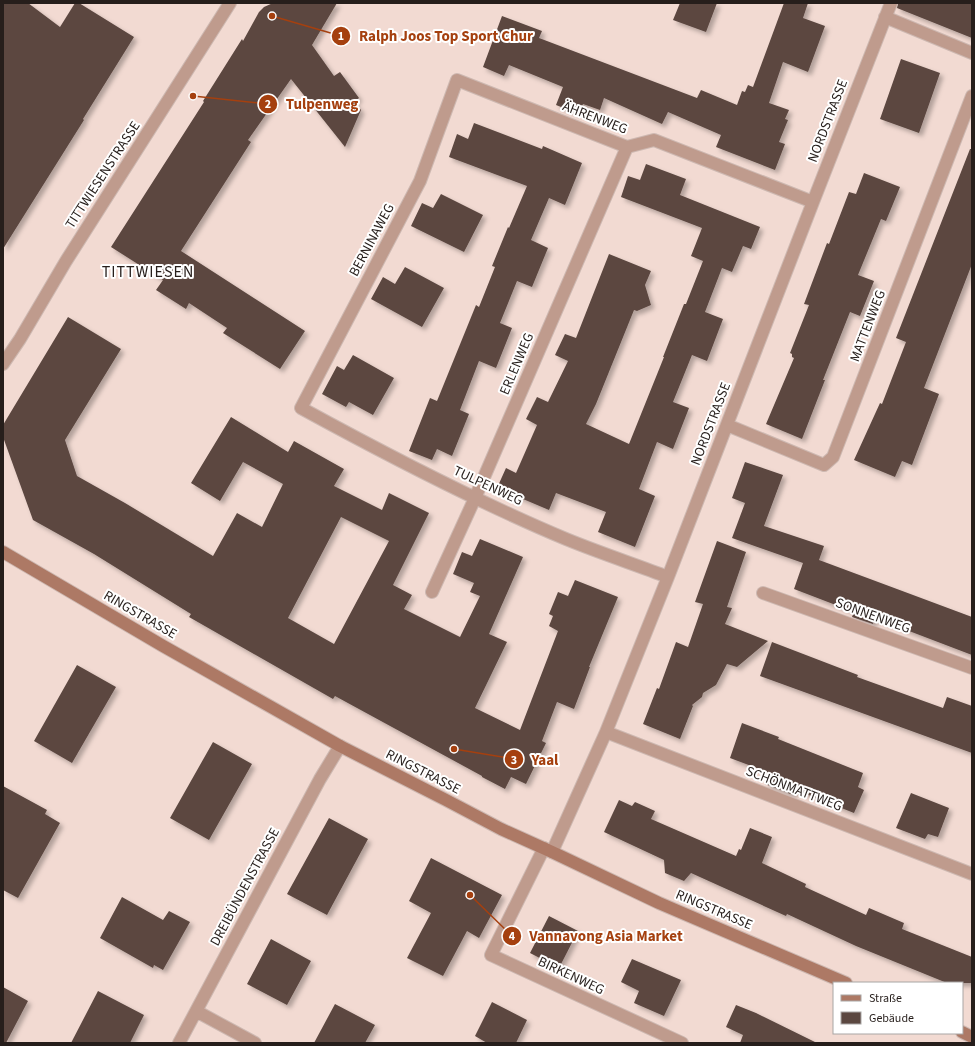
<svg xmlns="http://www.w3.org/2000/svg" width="975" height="1046" viewBox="0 0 975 1046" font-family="'Source Sans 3',sans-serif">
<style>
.building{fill:#5b4740;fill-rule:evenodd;filter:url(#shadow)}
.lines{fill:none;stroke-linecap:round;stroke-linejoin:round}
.street-casing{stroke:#cdb8b1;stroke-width:14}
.secondary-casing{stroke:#cdb8b1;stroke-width:14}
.street{stroke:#bf9b8d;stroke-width:12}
.secondary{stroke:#ad7965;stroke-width:12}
.labels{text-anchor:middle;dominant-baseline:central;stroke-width:4;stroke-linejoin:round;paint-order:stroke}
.street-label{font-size:14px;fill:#261e1b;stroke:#fff}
.quarter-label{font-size:16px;letter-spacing:1px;fill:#261e1b;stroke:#fff}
.leader{fill:none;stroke:#a5400f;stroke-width:1.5}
.callout-dot{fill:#a5400f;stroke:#fff;stroke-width:1.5}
.mark-label{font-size:12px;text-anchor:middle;font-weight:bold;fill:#fff}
.callout-label{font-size:15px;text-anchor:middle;font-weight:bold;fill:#a5400f;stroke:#fff;stroke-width:4;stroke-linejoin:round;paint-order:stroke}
</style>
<defs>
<filter id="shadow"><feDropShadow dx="3.5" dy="3.5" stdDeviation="2" flood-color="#0004"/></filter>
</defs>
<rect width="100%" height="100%" fill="#f2dad2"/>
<path class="building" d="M3 3H28L60 27 75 3H79L134 37 83 119 84 120 3 249Z
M273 3H337L312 45 334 76 340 72 359 98 354 102 361 110 345 147 291 79 248 140 251 142 181 251 305 331 280 369 223 333 227 328 189 303 186 309 156 290 163 280 111 247 204 102 203 101 242 39 243 41 259 12 264 7Z
M680 3H717L706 32 673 20Z
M784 3H808L803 18 825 26 808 72 783 62 769 103 789 110 785 119 788 120 779 142 785 144 775 170 716 147 721 135 668 112 662 124 604 98 600 110 583 104 579 114 556 105 563 87 509 65 504 76 483 67 502 16 542 31 539 38 697 98 701 90 737 105 742 91 745 92 748 85 753 87Z
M898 3H972V38L897 8Z
M901 59 940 73 919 133 880 119Z
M474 123 542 149 543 146 582 163 565 205 549 198 531 240 548 248 532 287 517 281 500 323 512 328 496 368 479 361 460 410 469 414 452 456 437 449 432 460 409 451 430 398 437 401 476 305 479 307 495 267 492 266 508 227 509 228 527 186 449 157 457 134 468 139Z
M970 149H972V264L924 388 939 394 912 465 902 461 895 477 854 460 880 403 882 404 906 342 896 338Z
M646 164 686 179 680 195 760 227 751 249 743 246 732 272 722 268 705 312 723 319 707 361 692 355 673 402 689 408 673 449 657 442 639 489 655 496 635 547 598 532 606 512 556 493 549 510 497 488 506 468 516 473 537 425 526 419 537 397 548 402 568 361 555 355 565 334 576 338 609 254 651 271 645 285 651 305 637 311 634 310 596 404 586 424 629 444 664 357H663L684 304H686L703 261 691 256 702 228 621 197 628 176 640 180Z
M864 173 900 187 886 221 881 219 858 275 874 281 860 316 850 312 823 380H825L802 439 766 424 794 358 792 357V354L790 353 809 305 804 304 827 243 829 244 849 192 856 194Z
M441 194 483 215 464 252 411 226 422 203 433 208Z
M405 267 444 288 422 327 371 299 383 277 395 284Z
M68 317 121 349 65 440 77 476 125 503 213 556 237 513 262 527 283 484 243 462 220 501 191 483 231 417 288 452 294 441 344 469 334 486 382 510 389 493 429 513 393 585 412 595 404 609 460 637 480 596 470 592 474 583 453 574 462 552 472 556 480 539 523 557 489 634 507 642 475 708 520 730 558 631 549 626 553 616 549 614 558 592 568 596 575 580 618 597 589 667H590L574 709 557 702 542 741 546 743 526 784 511 777 505 789 482 777V776L335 696 333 699 189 617 191 614 94 554 33 520 3 437V425ZM341 517 389 541 334 644 288 618Z
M353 355 394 378 373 415 349 402 346 407 322 394 337 366 344 370Z
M745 462 783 475 764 526 824 546 819 560 905 592 972 617V655L875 618 873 624 852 617 854 612 794 589 803 563 732 538 745 503 732 498Z
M717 541 746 552 727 607 732 608 725 624 768 641 737 667 727 664 716 685 703 693 702 697 692 705 693 706 680 739 643 724 657 688 659 689 676 642 688 647 703 604 695 602Z
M772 642 858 675 857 677 943 708 947 697 972 706V753L760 676Z
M77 665 116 687 72 763 34 741Z
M742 723 779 737 778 739 863 773 858 787 864 790 854 813 796 790 793 795 765 784 770 773 730 758Z
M213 742 252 764 209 840 170 818Z
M3 786 47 810 45 814 60 823 18 898 3 890Z
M911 793 949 808 938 837 928 834 925 839 896 828Z
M619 800 632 806 635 802 655 811 651 819 736 856 739 849 741 850 750 828 772 837 762 863 806 884 805 887 866 915 869 908 904 923 902 929 972 957V983H947L856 946 787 914 786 916 691 873 684 881 665 873 664 860 604 832Z
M329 818 368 839 327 915 287 894Z
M431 858 502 895 479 938 467 931 443 976 407 958 431 913 409 901Z
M122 897 163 920 169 911 190 922 163 970 154 965 153 968 100 938Z
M549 916 578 931 559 968 530 953Z
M271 939 311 961 287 1005 247 984Z
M632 959 681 980 664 1016 634 1003 639 991 621 982Z
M3 987 28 1001 6 1043H3Z
M98 991 144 1015 130 1043H71Z
M492 1002 527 1020 516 1043H487L475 1036Z
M335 1004 375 1025 365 1043H314Z
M736 1005 756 1013 817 1043H740L743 1035 726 1027Z"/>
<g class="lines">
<g class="street-casing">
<path id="street" d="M885 17 972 53
M3 364 20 339 66 261 230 3
M727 425 824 465 833 457 972 96
M668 577C634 564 600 553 566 539 475 501 387 455 301 408L420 181 457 80 627 147 654 140 813 202
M432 592 475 498 627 147
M763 593 972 668
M606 732 972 874
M544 848 491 955 682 1043
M552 852 606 732 668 577 813 202 891 3
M196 1011 255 1043
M179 1043 320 779 340 746"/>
</g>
<g class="secondary-casing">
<path id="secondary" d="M3 552 163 646 340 746 446 800 501 829 552 852 659 903 846 983
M962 1032 972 1037"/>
</g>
<use href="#street" class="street"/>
<use href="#secondary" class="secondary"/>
</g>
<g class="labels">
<g class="street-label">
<text transform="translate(595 118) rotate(21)">ÄHRENWEG</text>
<text transform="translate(828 121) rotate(-69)">NORDSTRASSE</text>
<text transform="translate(103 175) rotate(-57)">TITTWIESENSTRASSE</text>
<text transform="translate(372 240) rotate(-62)">BERNINAWEG</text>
<text transform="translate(868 326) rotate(-69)">MATTENWEG</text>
<text transform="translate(517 364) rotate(-67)">ERLENWEG</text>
<text transform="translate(711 424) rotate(-69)">NORDSTRASSE</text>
<text transform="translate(488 486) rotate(25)">TULPENWEG</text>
<text transform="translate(140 615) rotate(30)">RINGSTRASSE</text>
<text transform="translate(873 616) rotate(20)">SONNENWEG</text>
<text transform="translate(423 772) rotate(27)">RINGSTRASSE</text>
<text transform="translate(794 789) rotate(21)">SCHÖNMATTWEG</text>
<text transform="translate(245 887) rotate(-62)">DREIBÜNDENSTRASSE</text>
<text transform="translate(714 910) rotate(23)">RINGSTRASSE</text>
<text transform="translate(571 976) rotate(25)">BIRKENWEG</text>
</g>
<g class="quarter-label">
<text x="148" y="272">TITTWIESEN</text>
</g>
</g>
<path class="leader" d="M272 16L341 36M193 96L268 104M454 749L514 759M470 895L512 936"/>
<g class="callout-dot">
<circle cx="272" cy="16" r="4"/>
<circle cx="193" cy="96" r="4"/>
<circle cx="454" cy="749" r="4"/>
<circle cx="470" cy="895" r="4"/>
<circle cx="341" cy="36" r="10"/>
<circle cx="268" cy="104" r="10"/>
<circle cx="514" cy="759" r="10"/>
<circle cx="512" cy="936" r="10"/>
</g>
<g class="mark-label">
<text x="341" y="40">1</text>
<text x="268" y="108">2</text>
<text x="514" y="764">3</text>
<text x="512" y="940">4</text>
</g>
<g class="callout-label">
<text x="446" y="41">Ralph Joos Top Sport Chur</text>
<text x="322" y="109">Tulpenweg</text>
<text x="545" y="765">Yaal</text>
<text x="606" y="941">Vannavong Asia Market</text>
</g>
<rect width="975" height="1046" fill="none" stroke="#261e1b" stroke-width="8"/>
<rect x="833" y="982" width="130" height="52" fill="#ffffff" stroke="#a8a5a4"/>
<rect x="841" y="995" width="20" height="6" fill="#ad7965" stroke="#a8a5a4"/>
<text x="869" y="1002" font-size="12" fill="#261e1b">Straße</text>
<rect x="841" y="1012" width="20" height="12" fill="#5b4740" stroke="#a8a5a4"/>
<text x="869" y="1022" font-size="12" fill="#261e1b">Gebäude</text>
</svg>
